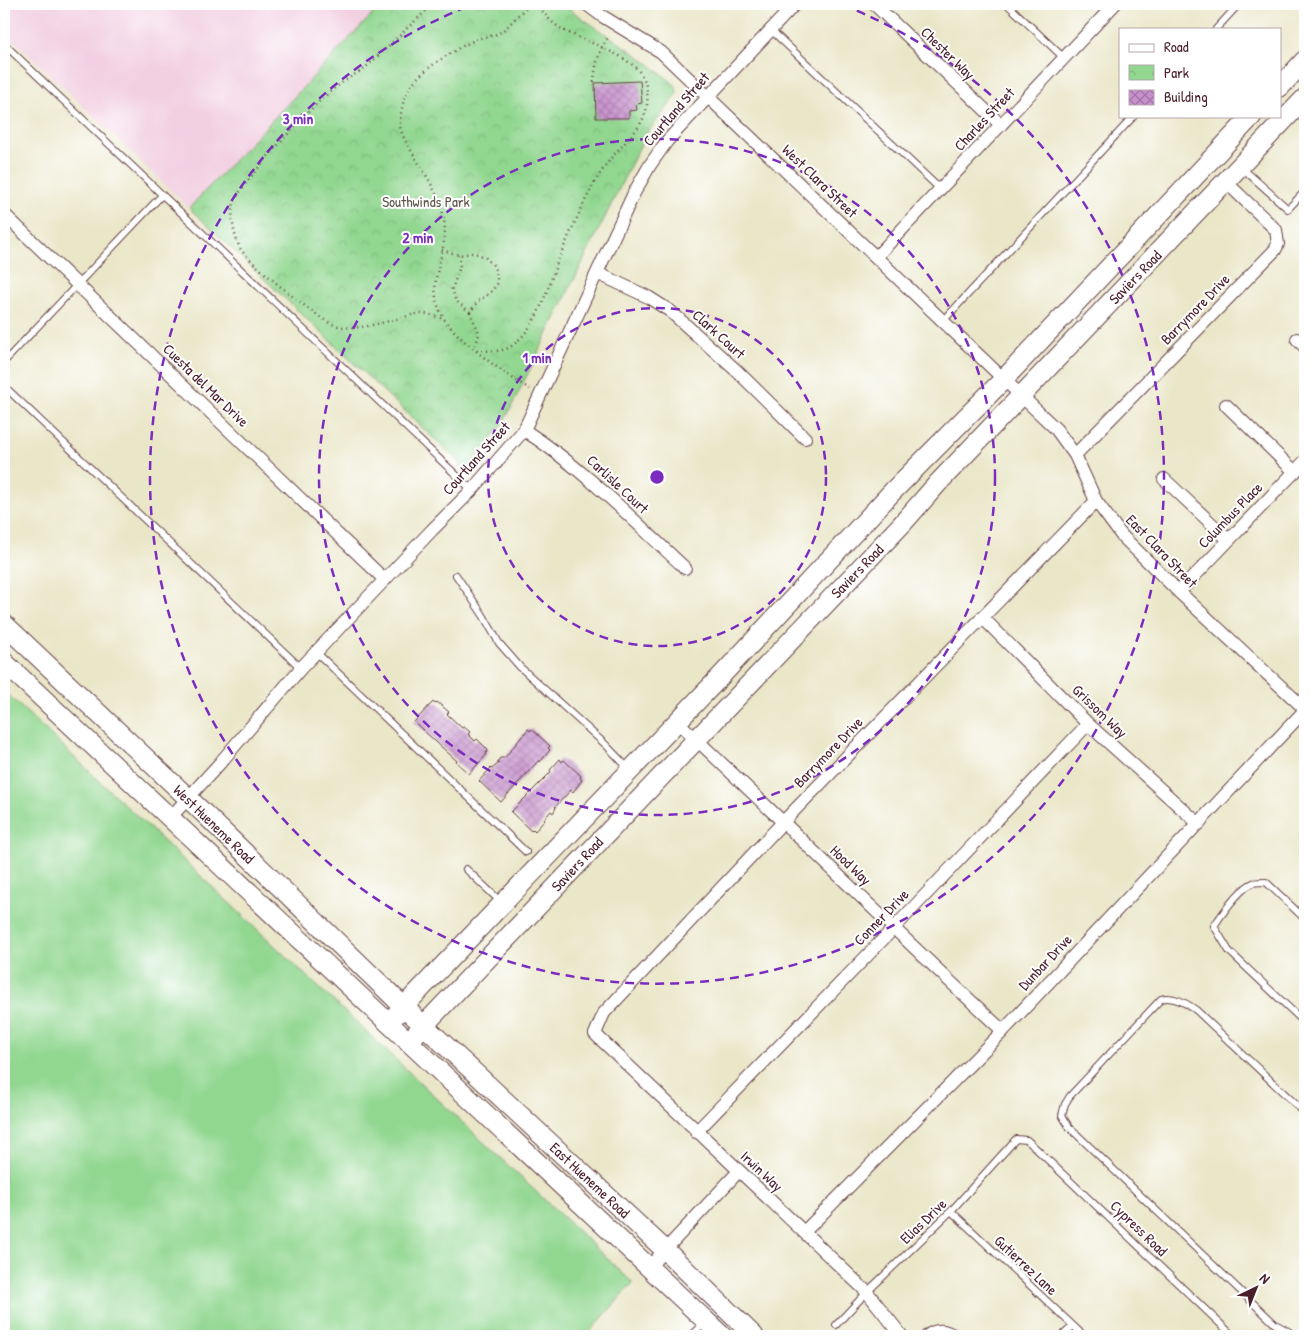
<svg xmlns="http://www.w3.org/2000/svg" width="1309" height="1340" viewBox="0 0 1309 1340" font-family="'Patrick Hand',sans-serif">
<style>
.built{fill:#f2cfe1}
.green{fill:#91d790;stroke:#6e7b5e}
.park{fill:url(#park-crowns);stroke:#6e7b5e}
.building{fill:url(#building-cross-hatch)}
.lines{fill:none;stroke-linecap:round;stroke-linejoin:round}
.service-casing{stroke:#623d43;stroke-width:8}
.minor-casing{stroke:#623d43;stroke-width:14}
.secondary-casing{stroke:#623d43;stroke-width:21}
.path{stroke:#623d43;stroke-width:2.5;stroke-dasharray:1 4;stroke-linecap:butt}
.service{stroke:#fff;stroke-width:6}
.minor{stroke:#fff;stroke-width:12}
.secondary{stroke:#fff;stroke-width:19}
.ring{fill:none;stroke:#7b2cbf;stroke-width:2.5;stroke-dasharray:9 6}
.labels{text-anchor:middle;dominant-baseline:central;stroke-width:4;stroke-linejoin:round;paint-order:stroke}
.street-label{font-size:15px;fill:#4a1f2b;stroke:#fff}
.park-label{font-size:15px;fill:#5f5649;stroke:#fff}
.centre{fill:#7b2cbf;stroke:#fff;stroke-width:2.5}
.ring-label{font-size:15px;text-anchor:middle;font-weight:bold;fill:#7b2cbf;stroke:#fff;stroke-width:4;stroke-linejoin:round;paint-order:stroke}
</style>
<defs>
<pattern id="park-crowns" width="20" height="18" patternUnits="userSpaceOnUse" patternTransform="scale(1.25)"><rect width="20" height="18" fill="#91d790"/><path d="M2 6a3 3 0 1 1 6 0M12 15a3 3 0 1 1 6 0" fill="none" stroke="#7fb87c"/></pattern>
<pattern id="building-cross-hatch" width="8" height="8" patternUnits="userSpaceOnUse" patternTransform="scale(1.25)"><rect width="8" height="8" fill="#c690cc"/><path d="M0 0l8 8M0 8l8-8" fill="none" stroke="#a375a6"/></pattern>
</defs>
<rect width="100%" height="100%" fill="#fff"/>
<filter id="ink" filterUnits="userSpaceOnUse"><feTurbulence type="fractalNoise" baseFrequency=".02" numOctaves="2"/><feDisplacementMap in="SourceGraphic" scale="10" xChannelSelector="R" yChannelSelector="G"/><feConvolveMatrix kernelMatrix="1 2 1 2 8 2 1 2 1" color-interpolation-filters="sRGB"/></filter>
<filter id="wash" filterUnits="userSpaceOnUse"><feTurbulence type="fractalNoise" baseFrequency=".0096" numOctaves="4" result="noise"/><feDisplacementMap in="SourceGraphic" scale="20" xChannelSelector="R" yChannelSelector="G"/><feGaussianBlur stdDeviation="1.12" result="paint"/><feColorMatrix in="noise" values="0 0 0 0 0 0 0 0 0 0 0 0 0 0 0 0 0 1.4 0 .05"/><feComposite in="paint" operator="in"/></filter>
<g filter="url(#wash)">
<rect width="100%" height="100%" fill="#eae6c8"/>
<path class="built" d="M4 4H382L189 208 4 31Z"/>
<path class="green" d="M4 691 633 1283 586 1336H4Z"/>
<path class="park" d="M382 4H563C600 33 642 54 676 86L677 93 674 99 646 134 504 422 467 470 189 208Z"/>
<g id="blocks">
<path class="building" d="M640 81 642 103 636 104 637 110 629 111V118H596L595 83Z
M433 702 435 704 437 702 449 712 447 714 462 728 464 727 470 732 468 734 475 741 477 739 488 750 486 753 487 754 469 774 456 762 457 761 414 722Z
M528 729 530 731 532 729 550 746 548 748 550 750 540 762 539 760 501 802 479 781 491 768 492 769 499 763 497 762 500 758H504L506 756Z
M560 759 562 762 564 760 581 776 580 778 582 780 573 792 571 790 555 807 556 808 553 813 551 811 544 819 545 820 535 831 533 829 531 831 511 812 551 772 550 770Z"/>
</g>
</g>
<g filter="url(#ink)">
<use href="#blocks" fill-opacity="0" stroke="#623d43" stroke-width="1"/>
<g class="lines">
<g class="service-casing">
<path id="service" d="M1007 4 1064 58
M1216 29 1239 4
M771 30 940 189
M4 44 472 490
M1241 167 1288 209 1305 191
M943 321 1134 116
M4 362 162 195
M4 386 301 668
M456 575 483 615 499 643 520 667 606 745 629 769
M316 652 526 852
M466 869 501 902
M1305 919 1266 882C1262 882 1257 882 1253 883 1239 889 1222 914 1214 926L1229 951 1305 1023
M951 1211 1084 1336
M836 1325 867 1292 951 1211 1016 1139 1027 1140 1231 1334V1336
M691 1336 705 1323
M1062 1336 1073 1326
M1297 1336 1275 1324 1069 1127 1062 1115 1065 1104 1070 1096 1161 999C1173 995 1186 1003 1196 1010L1305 1113"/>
</g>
<g class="minor-casing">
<path id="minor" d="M586 4 602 16 661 52 1056 429 1075 455 1096 501 1122 536 1179 592 1305 709
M874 4 1001 125
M4 214 385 580
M876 257 1115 4
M597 273 648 297 670 311 738 372 805 438
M1297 339 1305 347
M1226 405 1295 472
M524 430C583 468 633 520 685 568
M1075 455 1275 250 1278 244 1276 230 1226 182
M1164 479 1229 540
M1179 592 1305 461
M982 617 1088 724 1199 824
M677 721C786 824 893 929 1003 1031
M170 818 220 763 301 668 432 530 472 490 524 430 634 193 650 165 667 141 795 4
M696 1132 893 929 1088 724
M804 1232 1003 1031 1305 710
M649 1267 739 1171
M902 1336 867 1292 595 1034 604 1013 784 821 1096 501
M927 1336C937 1328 945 1330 955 1336"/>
</g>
<g class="secondary-casing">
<path id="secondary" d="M1280 87 1305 60
M4 624 188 798 404 1007 665 1250 754 1336
M4 662 722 1336
M388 1023 720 677 892 492 1004 379 1252 116
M408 1042 902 524 938 483 1305 98"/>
</g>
<path class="path" d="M433 4 363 70C331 86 309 111 285 137 273 151 240 186 234 203 230 216 234 236 240 248 247 261 315 316 330 323 350 333 377 324 397 319 405 317 414 313 423 314 431 314 438 317 445 320
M529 4C520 12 509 27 499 33 493 36 484 37 477 39 457 48 414 73 406 94 403 101 400 116 400 124 400 133 407 144 412 152 424 173 441 195 444 220 450 256 421 283 445 320 459 341 507 376 530 389
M594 82C595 65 599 50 609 36
M442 250 459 255 472 253 478 254 485 257 494 266 497 277V284L490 293 478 301 470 312C475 328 485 332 473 347
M459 255 460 267 452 289 456 301 470 312
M477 350C489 351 503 353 513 345 539 325 548 286 559 258 569 235 580 211 591 189 597 178 604 167 612 157 633 133 655 118 645 82 637 55 582 42 560 28 550 22 544 13 536 4"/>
<use href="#service" class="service"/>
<use href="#minor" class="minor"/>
<use href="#secondary" class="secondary"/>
</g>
</g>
<g class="ring">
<circle cx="657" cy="477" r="169"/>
<circle cx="657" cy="477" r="338"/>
<path d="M843 5A507 507 0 1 1 471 5"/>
</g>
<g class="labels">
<g class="street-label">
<text transform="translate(948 53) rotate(44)">Chester Way</text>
<text transform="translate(676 109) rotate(-49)">Courtland Street</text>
<text transform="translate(984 119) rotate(-47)">Charles Street</text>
<text transform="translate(820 181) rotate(44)">West Clara Street</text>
<text transform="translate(1135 277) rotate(-46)">Saviers Road</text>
<text transform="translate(1195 309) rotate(-46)">Barrymore Drive</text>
<text transform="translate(719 334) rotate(42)">Clark Court</text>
<text transform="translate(206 385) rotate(44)">Cuesta del Mar Drive</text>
<text transform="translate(476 458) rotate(-48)">Courtland Street</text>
<text transform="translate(618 484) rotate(43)">Carlisle Court</text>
<text transform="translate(1230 515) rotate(-46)">Columbus Place</text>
<text transform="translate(1162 551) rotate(46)">East Clara Street</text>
<text transform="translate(857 571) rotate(-46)">Saviers Road</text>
<text transform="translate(1100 711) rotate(44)">Grissom Way</text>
<text transform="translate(828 752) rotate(-46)">Barrymore Drive</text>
<text transform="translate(214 824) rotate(44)">West Hueneme Road</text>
<text transform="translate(577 864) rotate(-47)">Saviers Road</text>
<text transform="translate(851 865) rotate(44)">Hood Way</text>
<text transform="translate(881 917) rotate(-46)">Conner Drive</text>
<text transform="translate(1045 962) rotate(-47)">Dunbar Drive</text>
<text transform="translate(762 1171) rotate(43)">Irwin Way</text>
<text transform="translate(590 1180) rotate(43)">East Hueneme Road</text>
<text transform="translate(923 1221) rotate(-44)">Elias Drive</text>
<text transform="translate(1139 1228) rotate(44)">Cypress Road</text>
<text transform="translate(1026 1265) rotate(43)">Gutierrez Lane</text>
</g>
<g class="park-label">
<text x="426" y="201">Southwinds Park</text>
</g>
</g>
<circle cx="657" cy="477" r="8" class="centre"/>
<g class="ring-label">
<text x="298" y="124">3 min</text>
<text x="418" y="243">2 min</text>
<text x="537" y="363">1 min</text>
</g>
<rect width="1309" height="1340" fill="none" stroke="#fff" stroke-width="20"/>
<rect x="1119" y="28" width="162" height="90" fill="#ffffff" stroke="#b7a5aa"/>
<rect x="1129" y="44" width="25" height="8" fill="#ffffff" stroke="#b7a5aa"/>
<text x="1164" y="52" font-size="15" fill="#4a1f2b">Road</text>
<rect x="1129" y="65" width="25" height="15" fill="url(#park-crowns)" stroke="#b7a5aa"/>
<text x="1164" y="78" font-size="15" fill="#4a1f2b">Park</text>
<rect x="1129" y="90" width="25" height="15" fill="url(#building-cross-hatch)" stroke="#b7a5aa"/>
<text x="1164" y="102" font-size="15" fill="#4a1f2b">Building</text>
<g transform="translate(1256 1288) rotate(43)" stroke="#ffffff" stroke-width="4" paint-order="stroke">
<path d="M0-4L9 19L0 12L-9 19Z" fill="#4a1f2b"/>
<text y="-8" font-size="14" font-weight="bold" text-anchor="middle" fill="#4a1f2b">N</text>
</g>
</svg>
